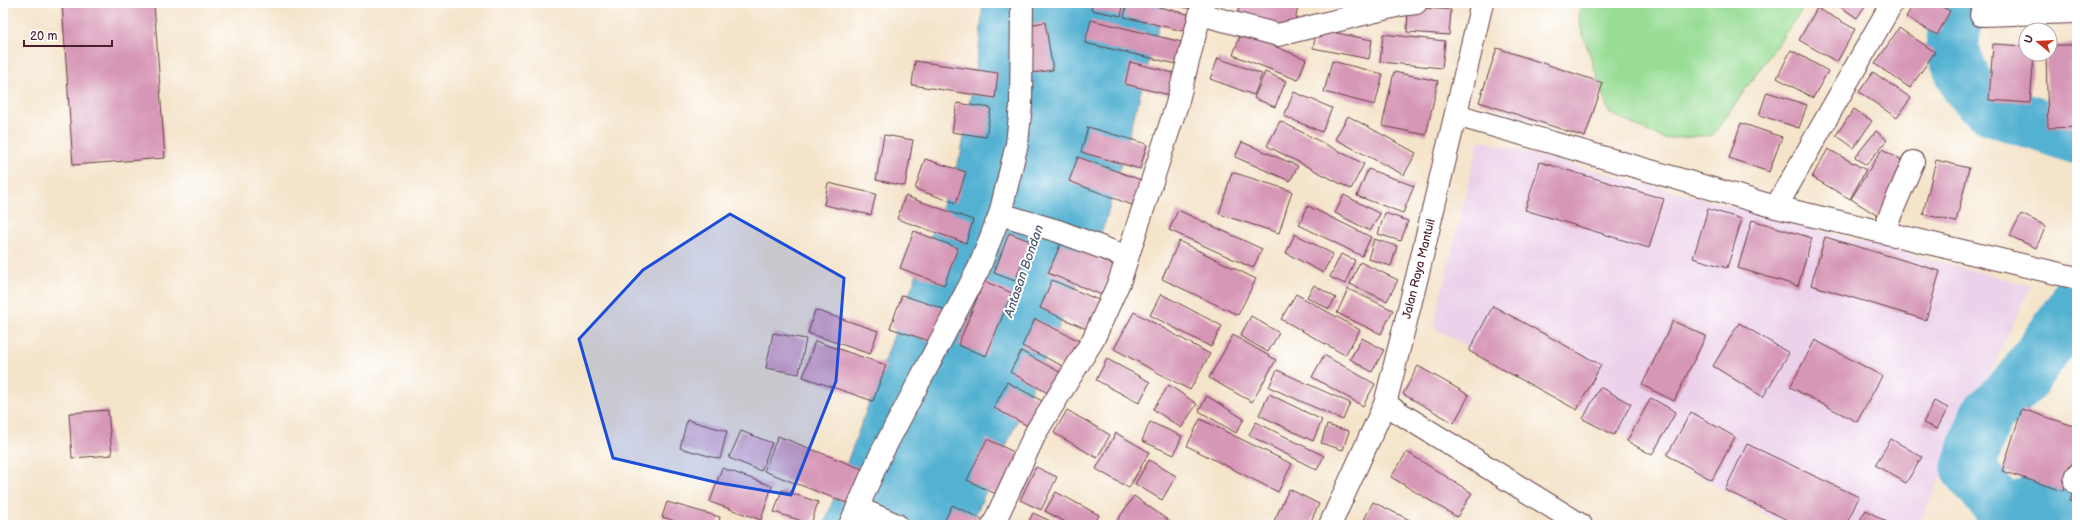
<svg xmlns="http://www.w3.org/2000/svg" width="2080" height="528" viewBox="0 0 2080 528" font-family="'Balsamiq Sans',sans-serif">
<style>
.built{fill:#ecd1ea}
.green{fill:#99dd95;stroke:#727e60}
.water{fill:#52b1d1;stroke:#4e687e}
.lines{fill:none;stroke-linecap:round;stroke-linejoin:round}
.river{stroke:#52b1d1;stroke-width:53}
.building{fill:#d696b5}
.minor-casing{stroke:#643d43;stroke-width:24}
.minor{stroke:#fff;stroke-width:22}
.marked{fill:#1d4ed8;fill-opacity:0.2;stroke:#1d4ed8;stroke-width:3;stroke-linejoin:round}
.labels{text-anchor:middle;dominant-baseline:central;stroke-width:4;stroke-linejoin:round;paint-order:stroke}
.street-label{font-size:12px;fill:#4a1f2b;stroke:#fff}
.water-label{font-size:13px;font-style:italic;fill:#4d596d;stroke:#fff}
</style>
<rect width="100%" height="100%" fill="#fff"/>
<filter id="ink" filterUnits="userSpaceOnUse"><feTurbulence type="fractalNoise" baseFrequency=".025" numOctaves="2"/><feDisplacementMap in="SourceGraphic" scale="8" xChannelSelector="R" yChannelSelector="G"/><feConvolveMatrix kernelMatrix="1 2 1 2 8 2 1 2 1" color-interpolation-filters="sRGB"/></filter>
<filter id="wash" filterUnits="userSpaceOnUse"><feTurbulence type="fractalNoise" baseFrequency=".012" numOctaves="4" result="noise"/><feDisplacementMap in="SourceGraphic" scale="16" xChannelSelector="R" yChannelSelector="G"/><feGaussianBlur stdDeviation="0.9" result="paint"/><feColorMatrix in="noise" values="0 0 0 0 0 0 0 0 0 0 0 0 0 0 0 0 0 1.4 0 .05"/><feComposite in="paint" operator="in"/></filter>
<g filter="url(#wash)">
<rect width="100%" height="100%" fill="#f4e4ca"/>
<path class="built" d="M1479 140 2031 286 1921 520 1928 525H1785L1433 327Z"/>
<path class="green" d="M1580 3H1802L1803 8 1713 135 1664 139 1609 113 1579 22Z"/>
<path class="water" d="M983 3H1165L1105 223 971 525H824L961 154 980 40Z
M1944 3H1972L1971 16 1945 6Z"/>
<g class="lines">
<path class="river" d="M1958 3 1952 48 1966 84 1989 108 2077 138
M2077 298 2071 310 2023 379 1986 416 1968 468 2002 510 2060 497 2077 507"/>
</g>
<g id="blocks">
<path class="building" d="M62 3H154L165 158 73 165Z
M946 3H985V4L946 6Z
M1093 3H1124L1121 16 1091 10Z
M1127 3H1142L1192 15 1188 32 1124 17Z
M1165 3H1196L1195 10Z
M1240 3H1299L1293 30 1237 17Z
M1835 3H1867L1857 18Z
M1914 3H1935L1950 11 1937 35 1906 17Z
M1408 7 1451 10 1449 35 1407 32Z
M1817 8 1855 29 1837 62 1799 40Z
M1091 20 1186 43 1181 65 1085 43Z
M1045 22 1053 70 1025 74 1018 27Z
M1899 28 1935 52 1910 88 1875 64Z
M1317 29 1372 40 1369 59 1313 48Z
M1241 33 1306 59 1298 80 1233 55Z
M1383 34 1445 41 1442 68 1380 62Z
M1993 44 2026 46V54H2034L2030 103 1989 100Z
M2050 45H2077V127L2048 128 2046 54H2050Z
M1497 48 1603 83 1585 137 1479 102Z
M1791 50 1828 71 1813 98 1777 78Z
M1218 58 1262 74 1254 95 1210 79Z
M915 61 998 73 995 98 912 85Z
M1332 61 1383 74 1375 105 1324 92Z
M1130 62 1174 73 1169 95 1125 84Z
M1265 72 1286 81 1275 107 1254 98Z
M1394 72 1438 81 1426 135 1382 126Z
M1873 72 1911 98 1897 118 1859 92Z
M1294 92 1332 108 1322 132 1284 116Z
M1767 92 1807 105 1799 128 1759 115Z
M957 103 991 108 986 137 952 132Z
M1854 109 1872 121 1854 148 1836 135Z
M1348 116 1416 153 1404 175 1335 139Z
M1280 121 1364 164 1351 189 1267 146Z
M1741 123 1782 137 1769 172 1729 158Z
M1088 127 1147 144 1140 169 1081 152Z
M1876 131 1887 140 1866 165 1855 157Z
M884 135 913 140 905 186 876 180Z
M1242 142 1298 166 1290 181 1235 157Z
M1828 149 1866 170 1850 199 1812 177Z
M1882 149 1910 166 1878 216 1851 199Z
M1078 157 1141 180 1132 205 1069 181Z
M925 159 966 172 956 203 915 189Z
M1936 160 1969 168 1956 222 1923 214Z
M1540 162 1664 199 1649 248 1525 210Z
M1368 169 1414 186 1403 213 1357 196Z
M1232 172 1292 191 1279 233 1219 214Z
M828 183 876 194 871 215 824 205Z
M1344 195 1380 214 1370 231 1335 213Z
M905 196 973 220 966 243 897 219Z
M1308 206 1371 237 1362 256 1299 225Z
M1708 209 1742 219 1727 268 1693 258Z
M1178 210 1262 249 1253 268 1169 230Z
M1385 213 1408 221 1401 241 1378 234Z
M2021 214 2046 226 2036 248 2010 236Z
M1752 220 1812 238 1798 286 1738 268Z
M914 231 958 248 944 285 900 268Z
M1009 233 1030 241 1015 281 994 273Z
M1295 234 1333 254 1323 273 1286 253Z
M1825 237 1940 271 1926 320 1811 285Z
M1374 239 1397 246 1391 266 1368 259Z
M1179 241 1256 279 1238 315 1162 279Z
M1061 243 1114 265 1102 295 1048 273Z
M1341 254 1355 260 1345 284 1330 277Z
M1360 262 1398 280 1387 301 1350 284Z
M1052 280 1103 302 1091 331 1040 308Z
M984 281 1012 293 986 356 958 345Z
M1314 285 1336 298 1329 309 1307 297Z
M1348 289 1393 310 1381 334 1337 313Z
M1161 294 1222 326 1211 347 1150 315Z
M1296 294 1360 330 1345 355 1281 319Z
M902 295 947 310 935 343 890 328Z
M1493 306 1601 365 1577 410 1469 351Z
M815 310 878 331 870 354 808 333Z
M1134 312 1210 354 1190 390 1114 349Z
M1251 316 1279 333 1268 352 1240 336Z
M1035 319 1084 343 1071 370 1022 346Z
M1673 321 1706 336 1674 401 1642 385Z
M1739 323 1789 353 1763 397 1713 366Z
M773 333 806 339 799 374 766 368Z
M1233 335 1276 360 1252 402 1209 378Z
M1362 338 1384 350 1372 372 1350 359Z
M1815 340 1882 376 1857 422 1790 387Z
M815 341 886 365 873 401 803 377Z
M1021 351 1067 376 1055 397 1010 372Z
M1324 355 1375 384 1363 406 1312 377Z
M1107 359 1150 382 1139 403 1096 380Z
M1418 366 1469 395 1454 423 1403 394Z
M1277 370 1350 403 1343 420 1269 387Z
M1007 382 1044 402 1030 427 994 408Z
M1169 385 1197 404 1181 428 1153 409Z
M1600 387 1631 404 1614 435 1583 419Z
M1269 394 1322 420 1313 441 1259 415Z
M1207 396 1244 419 1236 433 1199 411Z
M1651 398 1676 412 1652 455 1627 441Z
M1934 401 1948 408 1937 429 1923 423Z
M2022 409 2077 427V450L2063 491 2002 471Z
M108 410 112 455 72 458 69 413Z
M1067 410 1110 435 1097 458 1054 433Z
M1691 412 1735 437 1712 480 1667 455Z
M1200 419 1292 464 1278 492 1187 446Z
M687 420 727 431 720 459 680 448Z
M1150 422 1182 436 1174 455 1142 441Z
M1256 422 1324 456 1317 470 1249 435Z
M1327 425 1349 431 1343 450 1321 443Z
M741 431 772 443 761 471 729 458Z
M1116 433 1149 452 1129 488 1096 469Z
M778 436 875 474 862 509 764 471Z
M987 439 1026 458 1006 499 967 480Z
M1891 439 1922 457 1906 483 1875 465Z
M1747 444 1859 497 1846 525H1798L1725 490Z
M1407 452 1472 493 1457 517 1391 477Z
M1149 460 1176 476 1162 500 1135 484Z
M1036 467 1057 477 1041 510 1020 500Z
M722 468 772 486 761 520 710 502Z
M2077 482V502L2070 500Z
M1289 489 1319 504 1309 525H1281L1274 521Z
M782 490 818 502 811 524 774 512Z
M1056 492 1099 515 1094 525H1071L1045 511Z
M1134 496 1175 525H1114Z
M667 502 720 517 718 525H689L662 517Z
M1373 502 1420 525H1376L1364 520Z
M952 505 986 521 984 525H943Z
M1866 510 1892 525H1857Z
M1033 513 1059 525H1027Z"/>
</g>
</g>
<g filter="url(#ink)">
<use href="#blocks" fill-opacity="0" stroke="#643d43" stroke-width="1"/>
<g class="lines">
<g class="minor-casing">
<path id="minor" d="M1200 14 1278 35 1400 5 1416 3
M1981 15 2077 12
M1456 115 1776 207 2077 278
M1776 207 1892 3
M1000 214 1058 231 1127 257
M1883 232 1913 162
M1385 404 1581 525
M2075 482 2077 475
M858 508 897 525
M850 525 880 456 979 268 1000 214 1017 144 1021 105 1022 3
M993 525 1036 432 1093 340 1120 280 1177 104 1203 3
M1330 525 1385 404 1418 273 1482 3"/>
</g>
<use href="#minor" class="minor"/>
</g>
</g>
<path class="marked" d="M730 214 844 278 836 381 791 495 719 483 613 458 579 339 643 270Z"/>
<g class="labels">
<g class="street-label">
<text transform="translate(1419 269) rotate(-76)">Jalan Raya Mantuil</text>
</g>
<g class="water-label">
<text transform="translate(1024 271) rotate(-71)">Antasan Bondan</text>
</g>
</g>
<rect width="2080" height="528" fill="none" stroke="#fff" stroke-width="16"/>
<g transform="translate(2038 42) rotate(288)"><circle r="19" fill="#ffffff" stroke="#b7a5aa"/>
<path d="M0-3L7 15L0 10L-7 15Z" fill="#c8321e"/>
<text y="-6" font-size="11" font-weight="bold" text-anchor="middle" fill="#4a1f2b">U</text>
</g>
<path d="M24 40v6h88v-6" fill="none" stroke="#4a1f2b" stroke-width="2"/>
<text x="30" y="40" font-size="12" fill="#4a1f2b" stroke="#ffffff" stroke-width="3" paint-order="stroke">20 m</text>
</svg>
